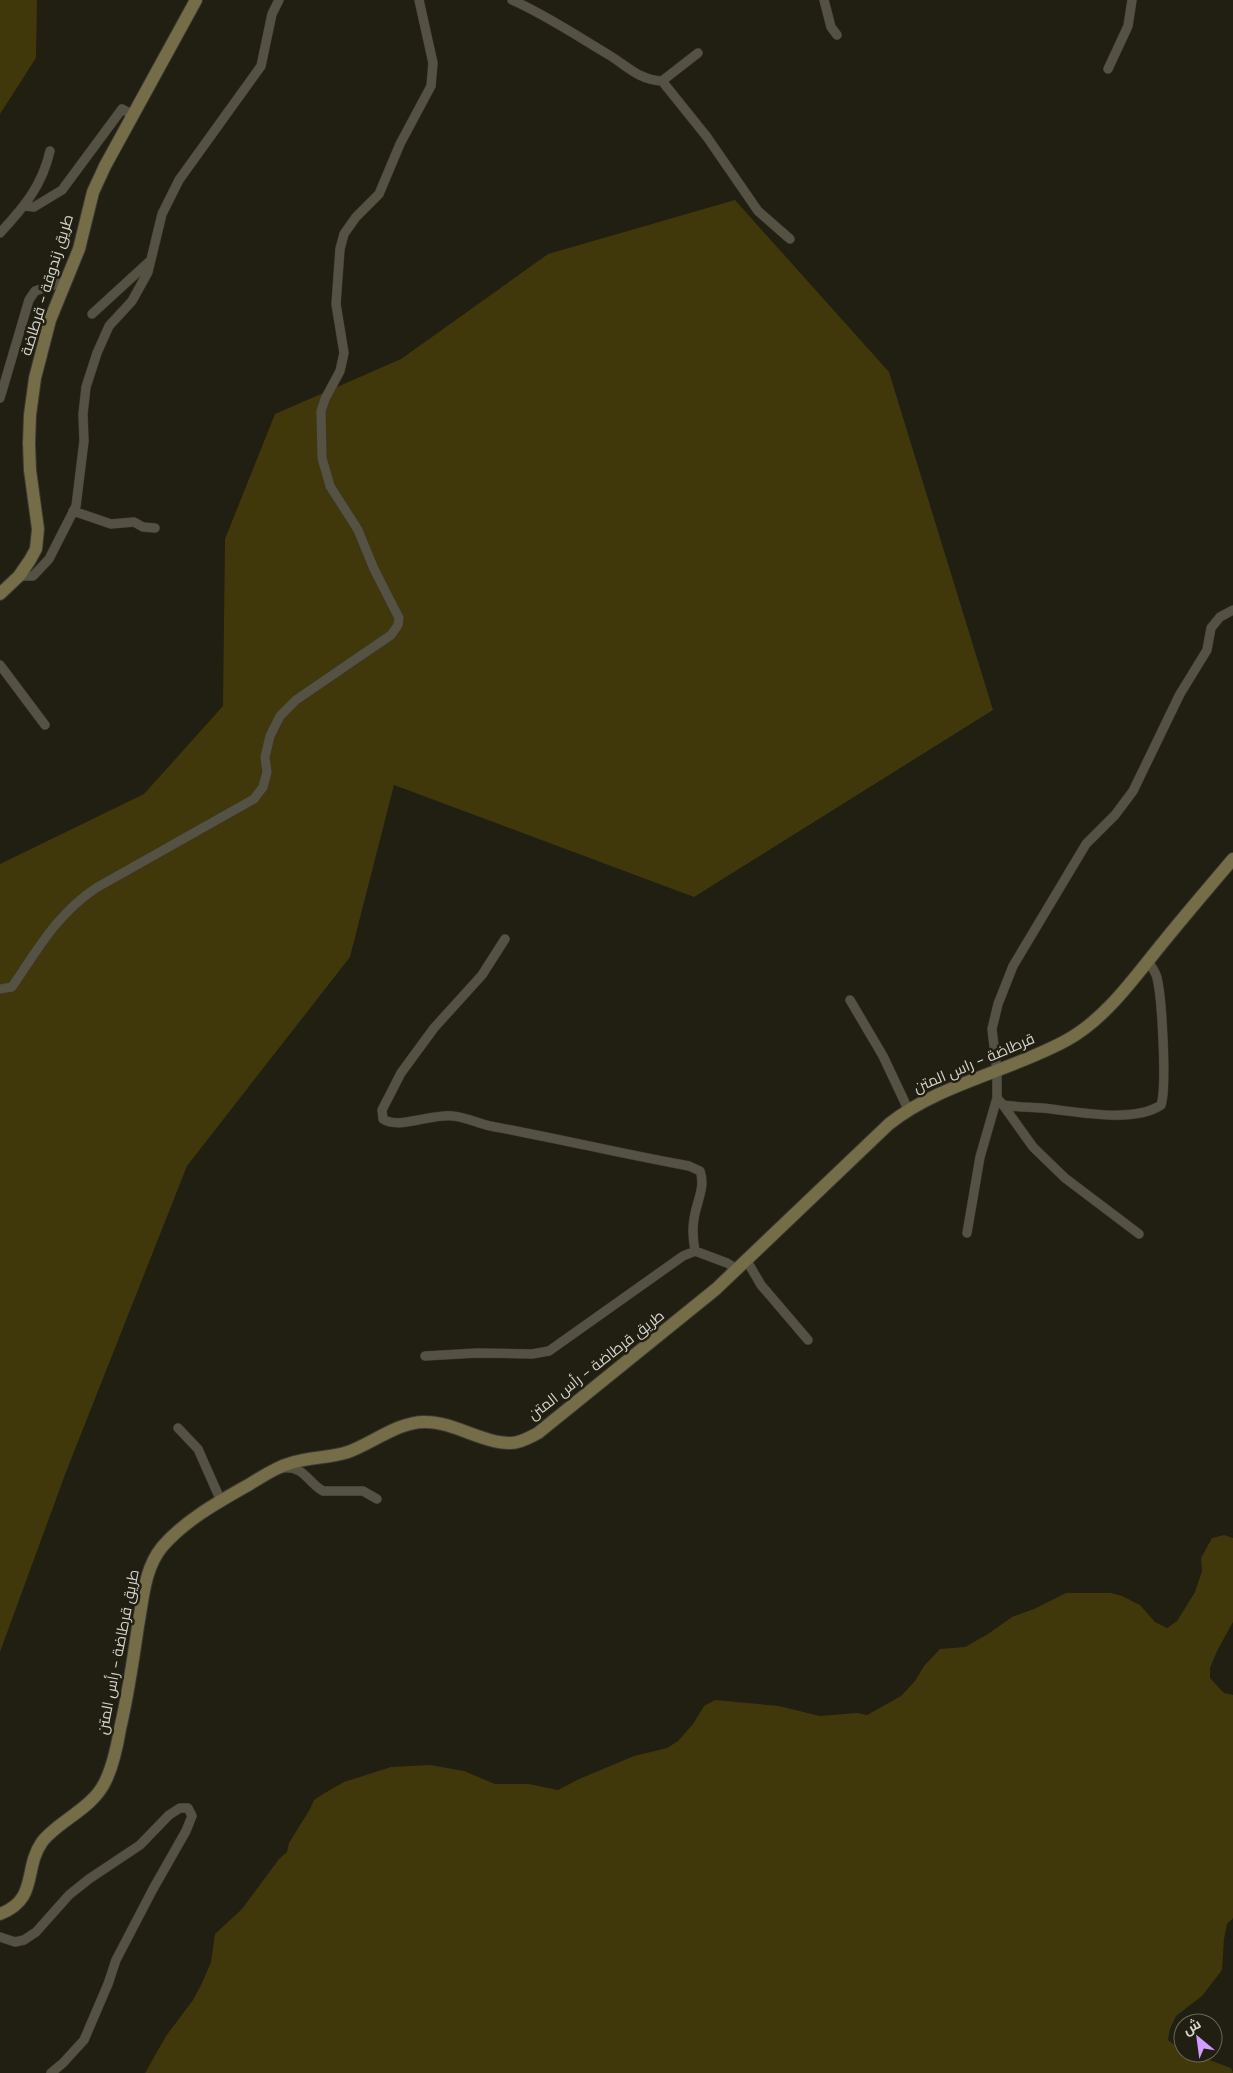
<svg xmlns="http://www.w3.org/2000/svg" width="1233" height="2073" viewBox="0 0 1233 2073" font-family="'DM Sans',Cairo,sans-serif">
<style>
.green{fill:#40370a}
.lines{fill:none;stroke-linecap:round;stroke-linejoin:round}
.street-casing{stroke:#3c3932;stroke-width:10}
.secondary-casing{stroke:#3c3932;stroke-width:14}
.street{stroke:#555244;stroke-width:9}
.secondary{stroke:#756d47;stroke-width:12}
.labels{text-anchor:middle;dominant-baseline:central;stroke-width:5;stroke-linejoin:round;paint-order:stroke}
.street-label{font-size:15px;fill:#d6d4cc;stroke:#211e12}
</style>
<rect width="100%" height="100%" fill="#211e12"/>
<path class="green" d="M0 0H37L36 58 0 114Z
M735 200 889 372 993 710 694 897 394 785 350 957 187 1166 66 1472 0 1652V864L144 794 223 706 225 539 275 414 401 359 548 254Z
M1224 1535 1233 1538V1622L1217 1651 1210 1668V1678L1224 1693 1233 1695V1918L1227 1924 1224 1939 1222 1970 1202 1996 1176 2016 1170 2029 1168 2040 1176 2046 1183 2048V2053H1191L1231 2068 1233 2073H145L166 2036 193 2000 202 1983 211 1962 215 1934 242 1909 279 1859 287 1852 289 1843 310 1809 314 1800 323 1794 344 1782 391 1767 430 1765 464 1771 495 1784H529L558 1790 579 1779 634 1756 667 1748 678 1741 693 1724 704 1706 715 1700 779 1706 820 1716 857 1713 867 1715 901 1696 915 1681 924 1666 940 1649 965 1647 988 1634 1012 1617 1034 1609 1066 1593H1111L1122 1596 1140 1605 1155 1622 1167 1628 1177 1621 1195 1592 1202 1571 1201 1558 1212 1538Z"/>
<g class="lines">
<g class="street-casing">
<path id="street" d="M512 0C546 15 577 36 609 55 627 66 639 80 662 81L698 53
M824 0 831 27 837 35
M1108 69 1128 26 1132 0
M662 81 707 137 758 211 790 239
M25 206 34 207 62 190 122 109 133 115
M0 233C24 207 42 186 50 151
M92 314 151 260
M0 398 29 300 35 291 66 281
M73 511 111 524 134 522 143 527 155 528
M19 576H33L49 559 76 506 84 441 83 414 86 387 97 353 109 326 132 301 148 272 162 214 179 180 261 66 272 14 279 0
M0 665 45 725
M505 939 482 975 434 1028 401 1073 382 1110 383 1119C399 1130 432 1113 453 1116 465 1117 478 1123 490 1126 556 1138 622 1154 689 1166L700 1171C706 1187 696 1203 694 1219 692 1230 693 1240 695 1251
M1148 961C1151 966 1156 972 1157 978 1162 998 1167 1087 1161 1105 1133 1124 1073 1111 1042 1108 1029 1107 1016 1107 1003 1105L997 1098V1072L992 1029 998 1004 1013 966 1086 844 1115 815 1133 791 1180 694 1207 650 1211 628 1220 617 1233 610
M0 989 12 987C38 949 57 914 96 888L254 799 263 787 267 772 265 757 270 736 280 716 296 700 391 635 398 625 399 618 374 569 358 530 330 486 322 458 321 411 325 399 340 371 344 353 336 304 340 249 344 234 356 217 379 194 400 144 431 86 433 63 419 0
M850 1000 883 1056 908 1109
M1003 1105 1033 1147 1065 1178 1139 1234
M967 1233 980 1157 997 1098
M747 1261 761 1285 808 1340
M425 1356 477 1353 532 1354 549 1351 683 1256 695 1251 727 1263 737 1269
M178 1428 198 1449 221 1501
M283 1468C305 1466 307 1482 323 1491H363L377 1499
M0 1937 15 1942 24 1940 36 1932 69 1895 89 1879 140 1845 169 1815 180 1808H188L192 1816 186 1831 153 1889 116 1960 108 1984 84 2040 63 2063 51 2073"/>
</g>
<g class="secondary-casing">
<path id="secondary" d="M0 594 19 576 30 560 36 549 38 529 30 470 29 443 30 415 35 378 50 320 79 249 93 192 105 166 196 0
M0 1914C39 1899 23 1869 42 1842 58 1821 92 1809 105 1782 113 1766 117 1747 120 1729 128 1695 133 1661 138 1626 143 1600 144 1569 162 1547 185 1520 220 1501 250 1484 263 1476 276 1467 291 1463 310 1457 330 1458 348 1452 373 1443 399 1421 426 1422 454 1422 484 1444 511 1443 521 1443 530 1437 538 1433L716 1289 889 1124C939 1084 1011 1071 1067 1040 1107 1018 1136 975 1165 940 1187 913 1210 886 1233 859"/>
</g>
<use href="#street" class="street"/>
<use href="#secondary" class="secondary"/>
</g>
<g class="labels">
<g class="street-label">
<text transform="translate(47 285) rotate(-73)">طريق زندوقة - قرطاضة</text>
<text transform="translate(974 1063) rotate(-23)">قرطاضة - راس المتن</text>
<text transform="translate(596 1365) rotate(-38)">طريق قرطاضة - رأس المتن</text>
<text transform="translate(118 1652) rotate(-79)">طريق قرطاضة - رأس المتن</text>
</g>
</g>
<g transform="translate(1198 2038) rotate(331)"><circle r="24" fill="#211e12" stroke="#69675c"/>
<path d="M0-4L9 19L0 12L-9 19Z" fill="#d19dfe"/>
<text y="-8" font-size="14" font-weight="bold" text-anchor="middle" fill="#d6d4cc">ش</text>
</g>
</svg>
